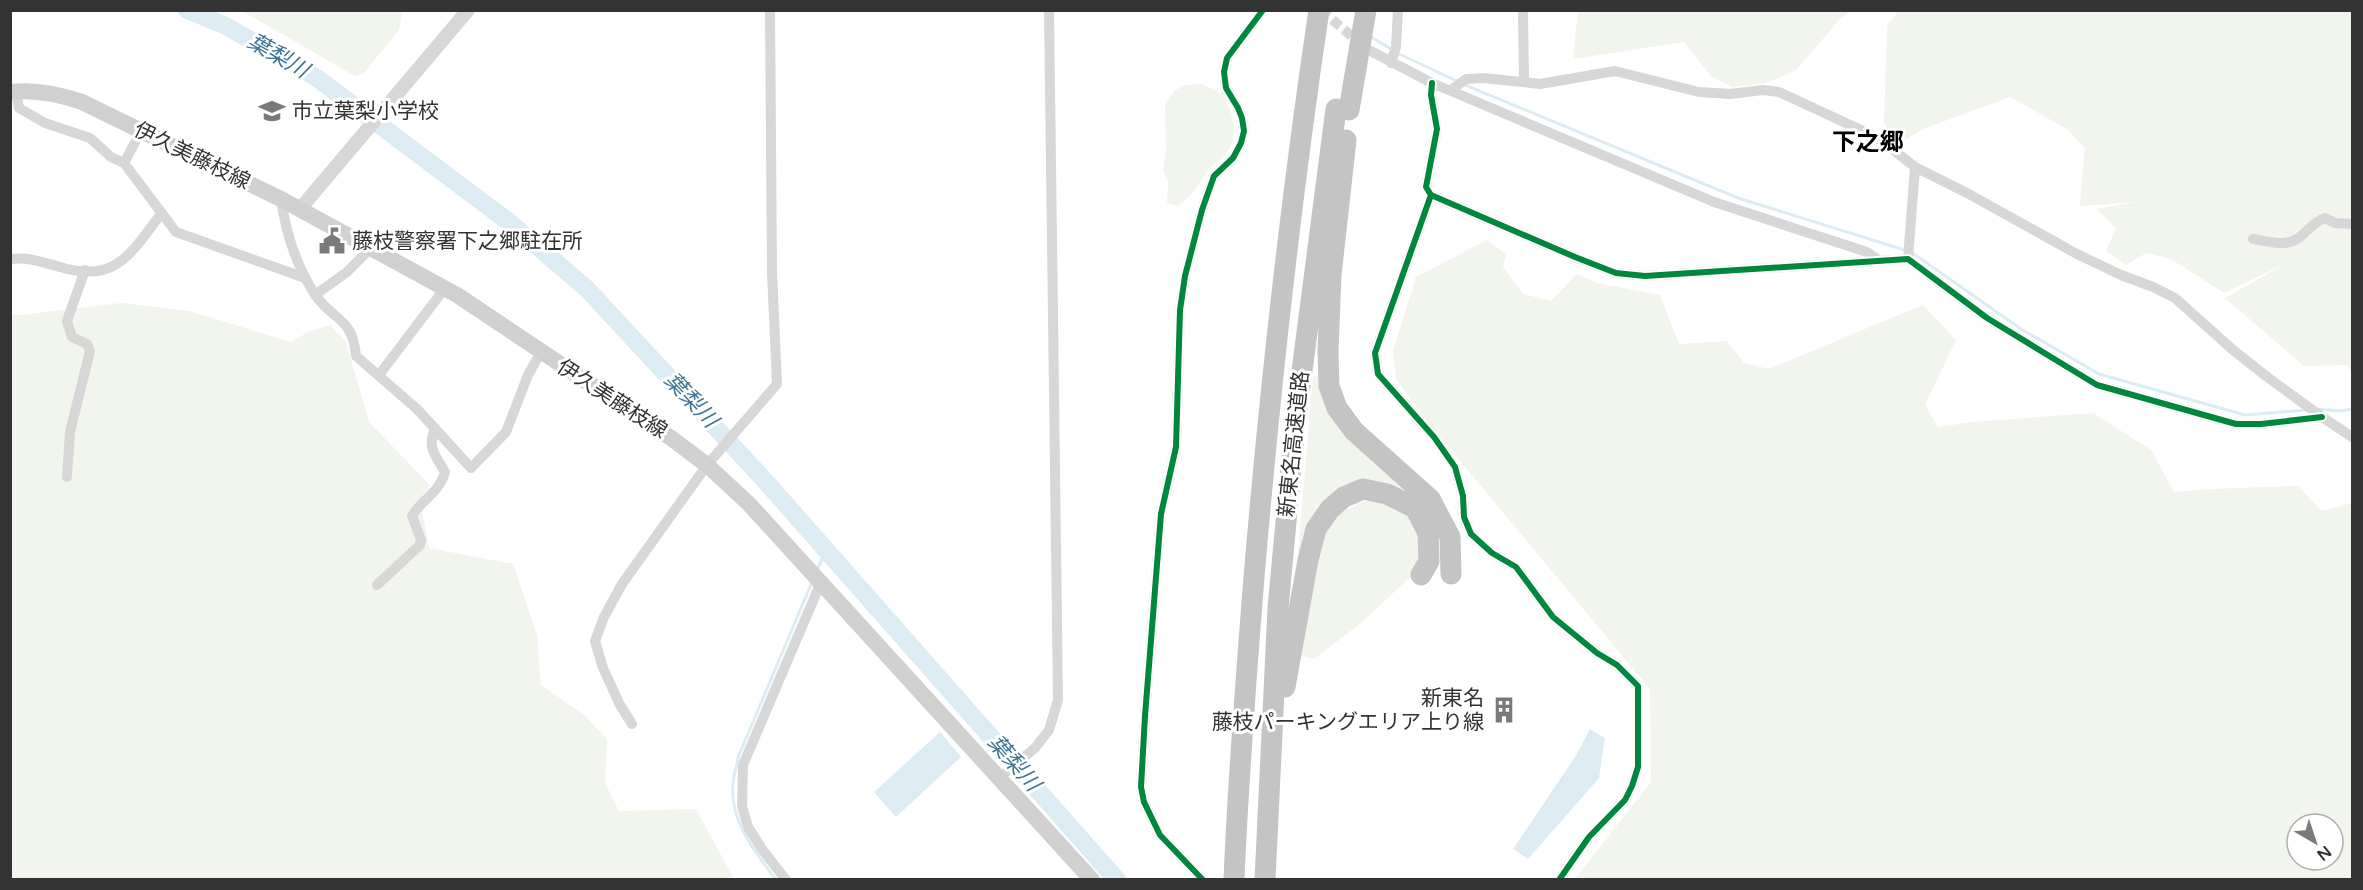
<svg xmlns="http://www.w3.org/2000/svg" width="2363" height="890" viewBox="0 0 2363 890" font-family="'Varela Round','Noto Sans JP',sans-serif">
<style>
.green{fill:#f1f5ed;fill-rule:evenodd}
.water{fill:#ddebf3}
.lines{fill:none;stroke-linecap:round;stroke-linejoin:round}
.stream{stroke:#ddebf3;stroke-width:3}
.river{stroke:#ddebf3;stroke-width:18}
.minor-tunnel{stroke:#d6d6d6;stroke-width:10;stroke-dasharray:10 5;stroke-linecap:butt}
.minor{stroke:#d7d7d7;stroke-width:10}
.tertiary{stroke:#d7d7d7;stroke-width:14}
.secondary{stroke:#d0d0d0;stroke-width:16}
.motorway{stroke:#c4c4c4;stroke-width:21}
.motorway-bridge{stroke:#c4c4c4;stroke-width:21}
.cycleway-casing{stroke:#fff;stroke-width:10}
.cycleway{stroke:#00873e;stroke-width:6}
.labels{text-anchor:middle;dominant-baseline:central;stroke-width:6;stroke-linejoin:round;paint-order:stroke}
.poi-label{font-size:21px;fill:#333;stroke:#fff;text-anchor:start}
.street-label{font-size:21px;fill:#333;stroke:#fff}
.water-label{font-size:22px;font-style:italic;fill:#3f7597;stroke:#fff}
.quarter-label{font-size:24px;font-weight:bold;fill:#000;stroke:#fff}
</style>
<rect width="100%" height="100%" fill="#fff"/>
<path class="green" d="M396 10 402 14 399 30 364 73 355 76 242 11Z
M1578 11V10L1852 11 1840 19 1796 70 1767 83 1732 87 1711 76 1684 42 1573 59Z
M1898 11H2352V374L2347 365 2304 366 2225 298 2287 263 2224 293 2171 259 2146 253 2126 265 2106 251 2116 228 2096 209 2137 202 2080 206 2085 148 2067 129 2010 97 1923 129 1898 144 1884 123 1887 26Z
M1201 84 1223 93C1232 114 1242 135 1225 155 1220 161 1213 165 1208 171 1196 186 1194 196 1177 206L1167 203 1168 182 1163 170 1166 151 1165 104 1175 90 1187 85Z
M1487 240 1506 254 1503 267 1523 294 1551 301 1577 274 1597 283 1660 295 1679 344 1727 341 1744 363 1769 369 1923 305 1956 340 1925 405 1938 427 1973 422 2093 413 2151 450 2174 492 2211 489 2298 486 2322 511 2352 503V879H1575L1651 782 1650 689 1426 420 1396 379 1393 351 1416 277ZM2297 824H2333V860H2297Z
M121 303 189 311 291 342 308 332 330 325 346 342 369 422 430 485 420 499 429 548 513 564 537 635 541 685 584 715 607 739 605 783 619 811 696 809 734 879H11L10 314 22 315Z
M1313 376 1319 377 1411 493 1369 480 1301 553H1298Z
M1370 499 1409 513 1420 535V568L1361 623 1314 659 1300 656C1305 629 1314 542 1329 523 1340 511 1355 505 1370 499Z"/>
<path class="water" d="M1590 729 1605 738 1599 778 1528 859 1513 849 1575 757Z
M940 732 961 757 896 817 874 792Z"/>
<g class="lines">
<path class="stream" d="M1371 37 1391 49
M1397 53 1459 82
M1465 85 1738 198 1911 252 2021 329 2099 374 2245 415 2306 410
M2316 409 2341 411 2352 409
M817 570 826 551
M776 880C755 851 729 821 733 783 734 774 737 764 739 755L812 582"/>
<path class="river" d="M187 10 224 25 317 78 509 222 587 289 767 483 1117 880"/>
<path class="minor-tunnel" d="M1321 10 1362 45"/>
<path class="minor" d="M1523 10 1524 81
M1365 48 1432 83 1714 202 1867 252 1880 261
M1391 63 1396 47 1398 10
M1432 83 1431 95 1437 129 1426 187 1431 195 1575 257 1616 273 1645 276 1908 259 1987 318 2097 385 2236 424H2261L2322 417
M1451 90 1466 79 1484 78 1540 84 1615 71 1699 92 1730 94 1763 90 1779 92 1861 130 1882 141 1915 167 1967 193 2077 254 2121 275 2153 287 2175 298 2233 350 2266 376 2322 417 2352 437
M16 92 19 108 45 123 90 138 111 157 124 163
M141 131 124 163 176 232 305 278
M1431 195 1375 353 1378 374 1434 437 1455 467 1463 496 1464 517 1471 534 1492 553 1516 567 1553 617 1597 653 1617 665 1638 686V767L1632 786 1625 800 1589 837 1559 880
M281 199C286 234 296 266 316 296 334 321 353 318 356 356L417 409 471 468 506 432 528 375 541 352
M2253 239C2266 241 2285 247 2297 239 2307 232 2313 222 2325 218L2335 223 2352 224
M10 259C29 257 42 262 60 267 116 284 131 253 161 214
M1908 259 1915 167
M315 295 347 272 371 248
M379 375 445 288
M67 477 70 432 90 351 87 344 72 337 67 321 85 270
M377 585 420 545 421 540 412 516C422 499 440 492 445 472 435 455 427 448 435 428
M632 724 620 705 603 668 595 641 604 617 622 584 707 465 777 384 772 272 770 10
M1000 777 1035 748 1049 730 1058 700 1049 10
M786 880 762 849 748 827 742 806 743 765 821 582
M1203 880 1160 835 1144 802 1141 787 1145 716 1161 514 1176 447 1180 310 1185 276 1202 210 1214 176 1233 158 1241 143 1244 131 1242 118 1238 108 1226 88 1224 72 1227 58 1263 10"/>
<path class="tertiary" d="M300 209 468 10"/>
<path class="secondary" d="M10 92C35 89 59 94 82 102L281 199 457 295 671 438 707 465 749 504 1092 880"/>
<path class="motorway" d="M1346 140 1331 275 1328 351 1329 386 1337 408 1354 431 1430 499 1450 537 1451 574
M1285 687 1308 560 1316 529 1330 509 1344 497 1363 489 1387 494 1415 508 1428 533 1429 561 1421 575
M1234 880C1238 779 1246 678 1254 577 1270 388 1291 198 1319 10
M1265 880 1278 608 1295 425 1336 109"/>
<path class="motorway-bridge" d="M1349 110 1366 10"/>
<g class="cycleway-casing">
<path id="cycleway" d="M1432 83 1431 95 1437 129 1426 187 1431 195 1575 257 1616 273 1645 276 1908 259 1987 318 2097 385 2236 424H2261L2322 417
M1431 195 1375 353 1378 374 1434 437 1455 467 1463 496 1464 517 1471 534 1492 553 1516 567 1553 617 1597 653 1617 665 1638 686V767L1632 786 1625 800 1589 837 1559 880
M1203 880 1160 835 1144 802 1141 787 1145 716 1161 514 1176 447 1180 310 1185 276 1202 210 1214 176 1233 158 1241 143 1244 131 1242 118 1238 108 1226 88 1224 72 1227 58 1263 10"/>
</g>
<use href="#cycleway" class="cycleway"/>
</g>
<defs>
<g id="school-bare" transform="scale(2.07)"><path d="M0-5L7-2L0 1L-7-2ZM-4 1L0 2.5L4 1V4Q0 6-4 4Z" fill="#7a7a7a" stroke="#fff" stroke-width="2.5" paint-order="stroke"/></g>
<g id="civic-bare" transform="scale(2.07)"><path d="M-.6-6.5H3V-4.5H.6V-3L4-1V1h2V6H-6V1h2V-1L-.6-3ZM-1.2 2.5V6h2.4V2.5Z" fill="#7a7a7a" stroke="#fff" stroke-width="2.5" paint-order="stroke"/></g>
<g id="building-bare" transform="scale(2.07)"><path d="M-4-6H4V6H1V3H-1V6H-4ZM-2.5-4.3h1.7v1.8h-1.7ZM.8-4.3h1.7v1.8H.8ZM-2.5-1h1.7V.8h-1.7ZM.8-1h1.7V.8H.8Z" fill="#7a7a7a" stroke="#fff" stroke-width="2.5" paint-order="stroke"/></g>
</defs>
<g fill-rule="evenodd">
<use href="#school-bare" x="272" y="111"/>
<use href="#civic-bare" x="332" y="241"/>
<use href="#building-bare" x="1504" y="710"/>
</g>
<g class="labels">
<g class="poi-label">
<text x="292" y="111">市立葉梨小学校</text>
<text x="352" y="241">藤枝警察署下之郷駐在所</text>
<text x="1484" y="698" text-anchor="end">新東名<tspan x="1484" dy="24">藤枝パーキングエリア上り線</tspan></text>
</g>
<g class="street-label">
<text transform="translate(192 156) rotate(26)">伊久美藤枝線</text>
<text transform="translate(612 399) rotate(33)">伊久美藤枝線</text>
<text transform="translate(1294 444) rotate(-84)">新東名高速道路</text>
</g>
<g class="water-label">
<text transform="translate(278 56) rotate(30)">葉梨川</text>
<text transform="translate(691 400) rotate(47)">葉梨川</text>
<text transform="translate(1014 763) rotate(49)">葉梨川</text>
</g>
<g class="quarter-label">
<text x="1868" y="142">下之郷</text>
</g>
</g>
<rect width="2363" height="890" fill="none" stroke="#333333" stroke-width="24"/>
<g transform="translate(2315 842) rotate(141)"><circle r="28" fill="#ffffff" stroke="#adadad" stroke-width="1.5"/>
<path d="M0-4.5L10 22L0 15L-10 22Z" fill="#7a7a7a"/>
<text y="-9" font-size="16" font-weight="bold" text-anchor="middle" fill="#333333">N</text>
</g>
</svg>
